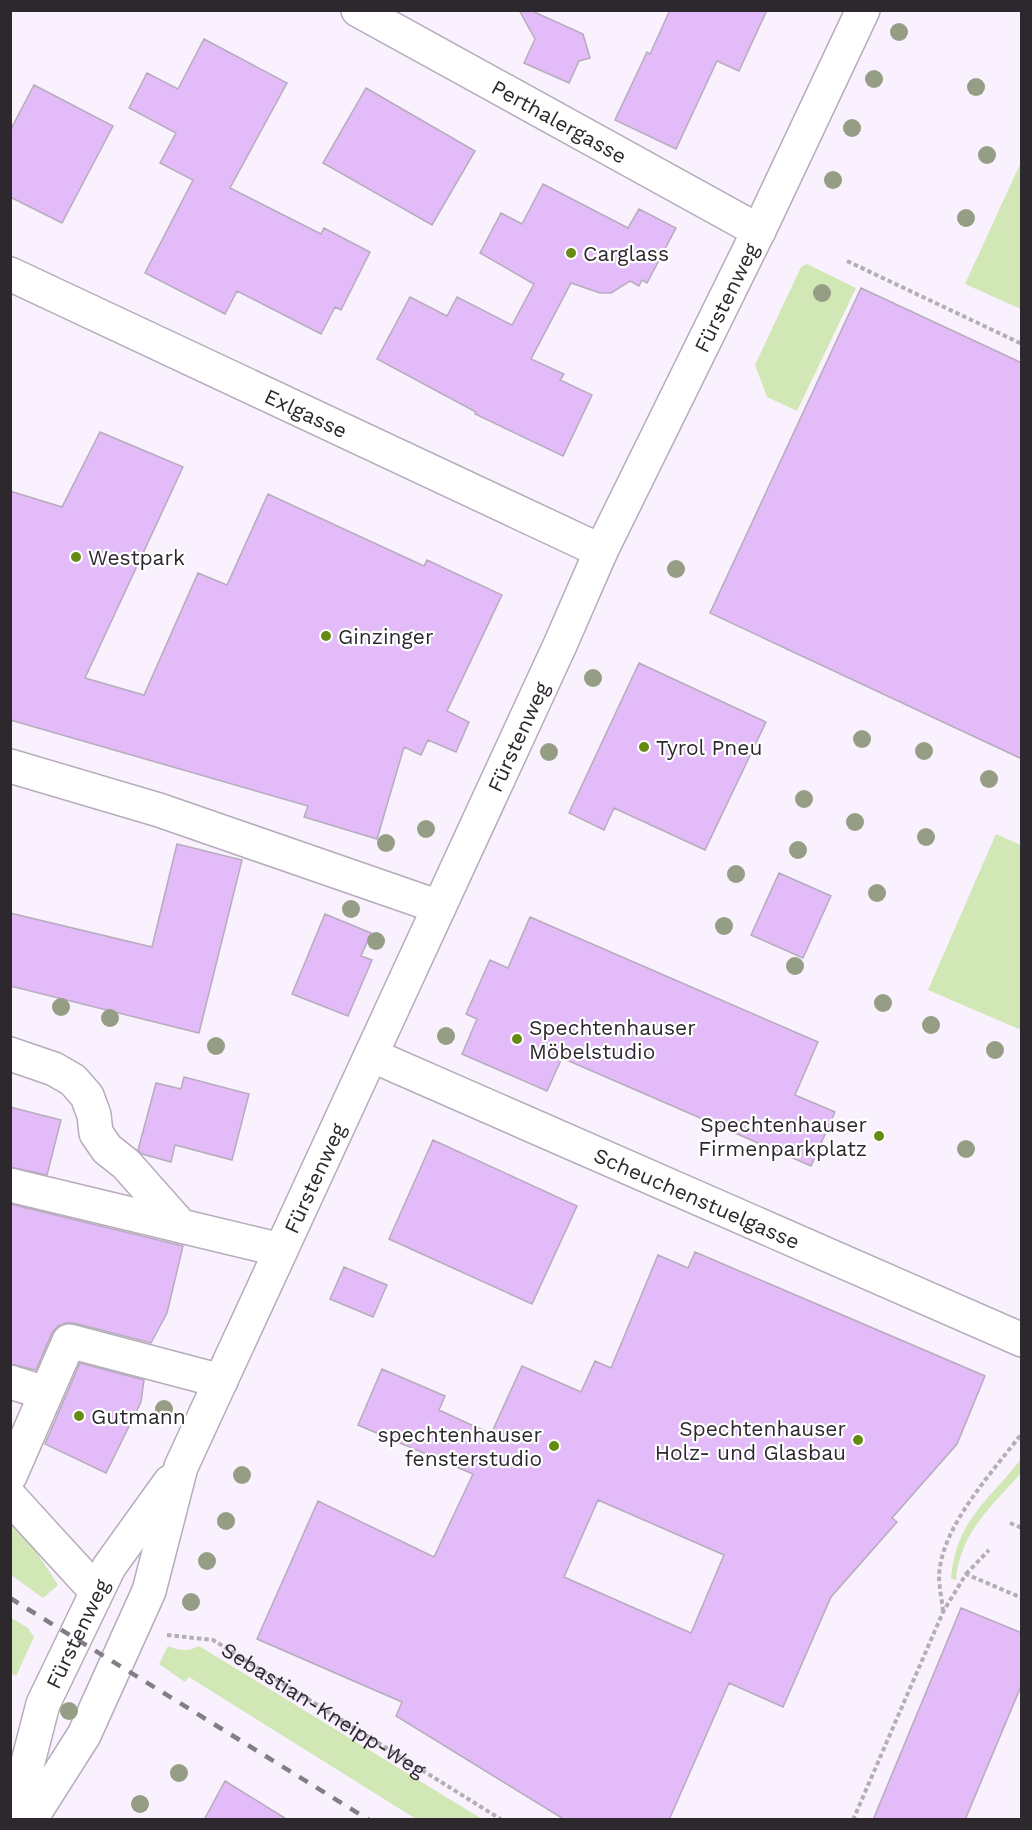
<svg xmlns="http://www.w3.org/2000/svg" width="1032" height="1830" viewBox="0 0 1032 1830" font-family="'Work Sans',sans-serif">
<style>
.green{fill:#d1e7b5}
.building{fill:#e2bbf8;stroke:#b6acbc;stroke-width:1.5;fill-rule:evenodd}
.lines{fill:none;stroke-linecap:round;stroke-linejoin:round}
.minor-casing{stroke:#b6acbc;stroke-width:36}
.path{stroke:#b5aeb9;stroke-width:4;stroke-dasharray:4.5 3;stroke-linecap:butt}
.minor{stroke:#fff;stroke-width:33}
.rail{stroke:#827d86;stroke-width:4.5;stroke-dasharray:10 10;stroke-linecap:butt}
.tree{fill:#959e84}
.poi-dot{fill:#668b14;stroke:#fff;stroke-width:2}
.labels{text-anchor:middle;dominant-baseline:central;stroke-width:4.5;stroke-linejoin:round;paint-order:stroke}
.street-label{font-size:21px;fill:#2c282e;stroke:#fff}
.poi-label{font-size:21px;fill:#2c282e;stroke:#fff;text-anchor:start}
</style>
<rect width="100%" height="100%" fill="#f9f1fe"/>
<path class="green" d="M1021 162V309L965 284Z
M807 264 856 288 797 411 767 397 755 365 801 267Z
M996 834 1021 845V1030L928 990Z
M1021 1459V1473C992 1506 960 1532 956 1580L951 1578C956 1520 988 1502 1021 1459Z
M11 1519 19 1525 58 1585 43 1598 11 1575Z
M10 1617 28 1628 34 1637 16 1676 11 1673Z
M168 1646C180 1651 187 1652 199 1646L482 1819H416L189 1677 185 1682 159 1664Z"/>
<path class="building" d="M519 10H530L583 34 590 58 579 61 569 83 524 63 535 39Z
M670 10H767L739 71 717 61 676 149 615 120 647 52 650 54Z
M204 39 287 83 230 188 321 234 324 228 370 252 341 310 335 307 321 334 237 291 225 314 145 273 193 180 160 163 176 133 129 108 147 73 178 89Z
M34 85 113 126 62 223 10 197V131Z
M366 88 475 151 432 225 323 163Z
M543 184 628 228 639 209 676 228 647 283 642 280 639 286 630 281 611 293H600L571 283 531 359 564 374 560 380 592 395 563 456 475 414 476 412 377 359 410 297 447 316 457 297 512 325 534 284 480 253 501 213 522 224Z
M861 288 1022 363V759L710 613Z
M100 432 183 467 85 678 144 695 198 573 227 585 268 494 424 566 427 560 502 595 447 711 469 722 456 752 428 740 421 755 404 747 377 839 304 817 308 806 10 720V491L62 507Z
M639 663 766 722 705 850 614 808 604 830 569 813Z
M177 844 242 860 199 1033 10 986V913L152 947Z
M779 873 831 896 803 958 751 935Z
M325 914 371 933 361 956 372 960 348 1016 292 994Z
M530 917 818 1042 795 1095 835 1112 811 1166 562 1058 547 1091 462 1054 477 1019 466 1014 490 960 508 968Z
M184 1077 249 1094 232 1160 175 1145 171 1162 142 1154 138 1150 156 1083 181 1089Z
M10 1107 61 1120 47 1175 10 1167Z
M433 1140 577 1206 532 1304 389 1239Z
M10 1204 183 1246 167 1313 151 1343 74 1323H66L58 1326 52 1333 36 1370 10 1364Z
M695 1252 985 1376 957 1444 892 1518 897 1522 831 1597 783 1707 729 1683 669 1820H565L396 1716 402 1702 257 1639 318 1501 434 1557 473 1474 358 1425 382 1369 445 1396 439 1410 491 1434 522 1366 581 1392 595 1361 611 1368 658 1255 688 1268ZM598 1500 724 1555 691 1633 564 1577Z
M344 1267 387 1285 373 1317 330 1299Z
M80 1363 144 1380 141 1402 106 1473 45 1444Z
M961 1608 1022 1633V1684L965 1820H873Z
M225 1781 288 1820H204Z"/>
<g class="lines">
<g class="minor-casing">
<g id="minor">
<path id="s2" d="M358 10 759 231"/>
<path id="s3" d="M10 274 601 551"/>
<path d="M10 766 159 810 439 907"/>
<path d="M10 1054 54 1069 73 1080 87 1096 94 1115 96 1133 107 1149 126 1164 181 1226 281 1250"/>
<path id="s4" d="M371 1055 1022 1340"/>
<path d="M10 1185 181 1226"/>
<path d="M10 1382 46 1393"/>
<path d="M10 1476 69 1341 221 1381"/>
<path d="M10 1497 96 1591"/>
<path id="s5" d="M13 1820 43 1704 109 1567 170 1482"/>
<path id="s6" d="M30 1820 84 1735 149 1591 181 1467 560 645 601 551 764 220 863 10"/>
</g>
</g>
<g class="path">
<path d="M847 261 1022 344"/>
<path d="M1010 1523 1022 1528"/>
<path d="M966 1574 989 1550"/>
<path d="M943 1611C942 1600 939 1586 939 1575 942 1525 993 1472 1022 1433"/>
<path id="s1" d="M167 1635 213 1640 502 1820"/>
<path d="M853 1820 943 1612 966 1574 1022 1598"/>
</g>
<use href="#minor" class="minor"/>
<path class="rail" d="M10 1598 369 1820"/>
</g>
<g class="tree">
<circle cx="899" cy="32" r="9"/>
<circle cx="874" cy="79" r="9"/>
<circle cx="976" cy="87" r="9"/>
<circle cx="852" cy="128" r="9"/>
<circle cx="987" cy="155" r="9"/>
<circle cx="833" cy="180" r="9"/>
<circle cx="966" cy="218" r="9"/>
<circle cx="822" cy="293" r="9"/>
<circle cx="676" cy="569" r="9"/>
<circle cx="593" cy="678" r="9"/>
<circle cx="862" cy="739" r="9"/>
<circle cx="924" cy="751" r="9"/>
<circle cx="549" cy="752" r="9"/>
<circle cx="989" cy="779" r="9"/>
<circle cx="804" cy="799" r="9"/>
<circle cx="855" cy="822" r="9"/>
<circle cx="426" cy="829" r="9"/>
<circle cx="926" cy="837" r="9"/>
<circle cx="386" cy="843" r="9"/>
<circle cx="798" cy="850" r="9"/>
<circle cx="736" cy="874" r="9"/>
<circle cx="877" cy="893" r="9"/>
<circle cx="351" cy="909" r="9"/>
<circle cx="724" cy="926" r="9"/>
<circle cx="376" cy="941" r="9"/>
<circle cx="795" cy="966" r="9"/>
<circle cx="883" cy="1003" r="9"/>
<circle cx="61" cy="1007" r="9"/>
<circle cx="110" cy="1018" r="9"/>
<circle cx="931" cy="1025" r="9"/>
<circle cx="446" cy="1036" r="9"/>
<circle cx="216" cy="1046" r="9"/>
<circle cx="995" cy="1050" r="9"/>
<circle cx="966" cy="1149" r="9"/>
<circle cx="164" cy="1409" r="9"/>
<circle cx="242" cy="1475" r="9"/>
<circle cx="226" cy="1521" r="9"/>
<circle cx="207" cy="1561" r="9"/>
<circle cx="191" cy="1602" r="9"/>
<circle cx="69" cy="1711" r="9"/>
<circle cx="179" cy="1773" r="9"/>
<circle cx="140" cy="1804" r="9"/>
</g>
<g class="poi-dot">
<circle cx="571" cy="253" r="6"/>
<circle cx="76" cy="557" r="6"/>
<circle cx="326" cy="636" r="6"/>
<circle cx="644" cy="747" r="6"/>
<circle cx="517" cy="1039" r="6"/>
<circle cx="879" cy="1136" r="6"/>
<circle cx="79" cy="1416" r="6"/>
<circle cx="858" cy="1440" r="6"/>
<circle cx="554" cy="1446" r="6"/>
</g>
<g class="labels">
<g class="street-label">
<text stroke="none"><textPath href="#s2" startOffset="230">Perthalergasse</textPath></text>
<text stroke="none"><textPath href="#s6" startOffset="1677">Fürstenweg</textPath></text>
<text stroke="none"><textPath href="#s3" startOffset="327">Exlgasse</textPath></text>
<text stroke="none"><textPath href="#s6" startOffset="1191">Fürstenweg</textPath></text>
<text stroke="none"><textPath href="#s6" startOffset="705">Fürstenweg</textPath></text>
<text stroke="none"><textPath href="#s4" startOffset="356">Scheuchenstuelgasse</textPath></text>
<text stroke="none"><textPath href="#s5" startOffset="198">Fürstenweg</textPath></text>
<text stroke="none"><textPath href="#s1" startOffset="177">Sebastian-Kneipp-Weg</textPath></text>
</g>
<g class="poi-label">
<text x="583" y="253">Carglass</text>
<text x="88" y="557">Westpark</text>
<text x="338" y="636">Ginzinger</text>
<text x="656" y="747">Tyrol Pneu</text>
<text x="529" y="1027">Spechtenhauser<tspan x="529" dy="24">Möbelstudio</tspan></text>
<text x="867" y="1124" text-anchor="end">Spechtenhauser<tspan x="867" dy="24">Firmenparkplatz</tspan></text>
<text x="91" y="1416">Gutmann</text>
<text x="846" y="1428" text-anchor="end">Spechtenhauser<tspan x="846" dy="24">Holz- und Glasbau</tspan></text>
<text x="542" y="1434" text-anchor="end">spechtenhauser<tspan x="542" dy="24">fensterstudio</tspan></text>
</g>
</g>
<rect width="1032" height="1830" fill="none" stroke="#2c282e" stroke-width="24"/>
</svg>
